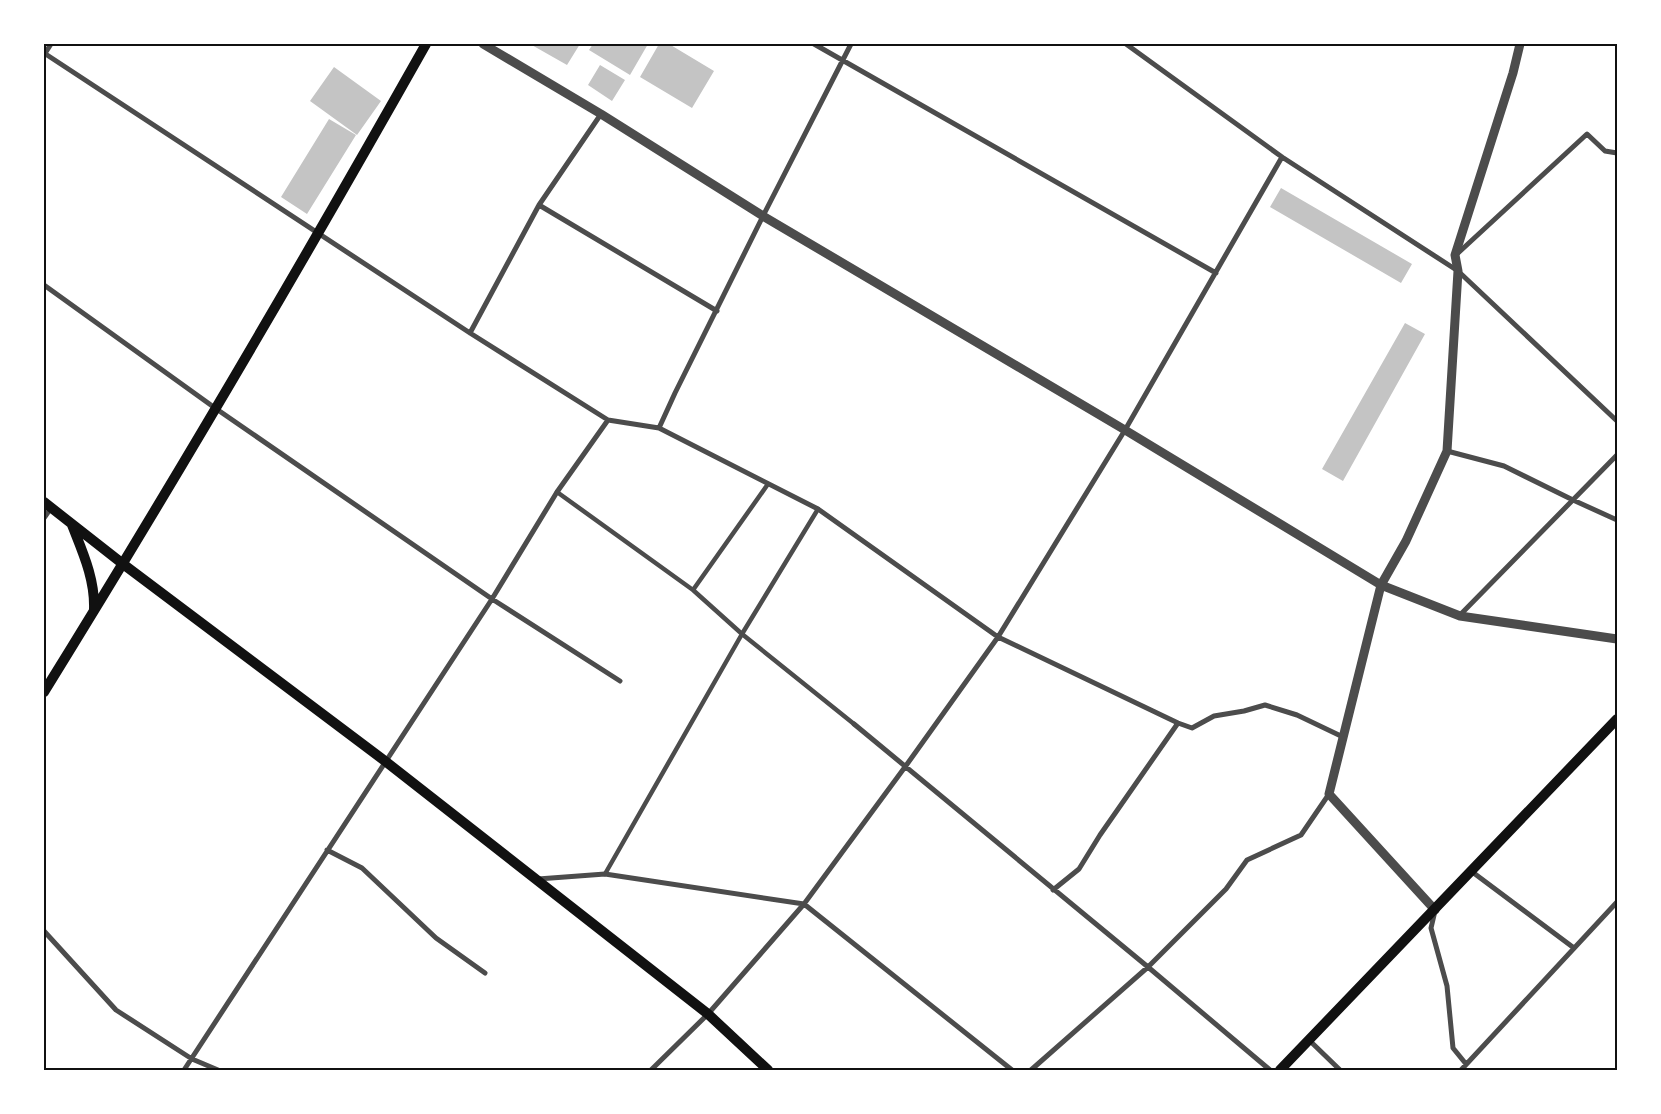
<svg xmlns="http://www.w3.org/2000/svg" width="1661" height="1114" viewBox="0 0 1661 1114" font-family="'Titillium Web',sans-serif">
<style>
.building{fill:#c4c4c4}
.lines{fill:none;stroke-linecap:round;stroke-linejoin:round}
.pedestrian{stroke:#4c4c4c;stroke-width:4.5}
.minor{stroke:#4c4c4c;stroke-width:5}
.tertiary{stroke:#4c4c4c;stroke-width:9}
.secondary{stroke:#111;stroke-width:10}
.neatline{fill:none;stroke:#111;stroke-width:2}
</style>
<rect width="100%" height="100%" fill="#fff"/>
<path class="building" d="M530 44H580L567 65Z
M593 44H648L630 75 589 50Z
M659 44H669L714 71 692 108 640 77Z
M600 65 625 80 612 101 588 85Z
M334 67 381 101 357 135 310 101Z
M329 119 356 135 307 214 281 197Z
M1281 188 1412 264 1401 283 1270 207Z
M1405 323 1425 334 1343 481 1322 469Z"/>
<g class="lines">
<path class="pedestrian" d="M557 492 693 590 742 634 854 724
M693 590 768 484
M605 874 742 634 818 509"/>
<path class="minor" d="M814 44 1216 273
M1126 44 1282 157 1458 271 1617 421
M44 53 470 333 608 420 659 428 818 509 998 637 1178 723 1192 728 1214 716 1244 711 1265 705 1297 715 1343 737
M44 55 51 44
M601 114 539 205 717 311
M1457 254 1587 134 1605 151 1617 153
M44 285 215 408 492 599 620 681
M470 333 539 205
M659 428 675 393 763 216 851 44
M1447 451 1504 466 1573 500 1617 520
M44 518 51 508
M1460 615 1617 455
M854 724 1148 967 1270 1070
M327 850 362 868 436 938 485 973
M1471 871 1574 948
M538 879 605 874 804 904 1012 1070
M1053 890 1079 869 1100 835 1178 723
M1435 911 1431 928 1447 986 1453 1048 1466 1064
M44 931 116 1010 192 1059 218 1070
M1309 1040 1340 1070
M184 1070 492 599 557 492 608 420
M651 1070 708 1014 804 904 905 767 998 637 1125 430 1282 157
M1031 1070 1148 967 1226 889 1247 860 1301 835 1329 794
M1461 1070 1617 902"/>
<path class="tertiary" d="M483 44 601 114 763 216 1125 430 1381 585 1460 616 1617 639
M1435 910 1329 794 1381 585 1406 541 1447 451 1458 271 1455 255 1513 73 1520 44"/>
<path class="secondary" d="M44 502 123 564 385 761 708 1014 768 1070
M72 525C83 553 95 579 94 609
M44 692C176 479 303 262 426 44
M1280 1070 1617 719"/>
</g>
<rect width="1661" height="1114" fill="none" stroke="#ffffff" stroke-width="90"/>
<rect x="45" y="45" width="1571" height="1024" class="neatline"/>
</svg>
